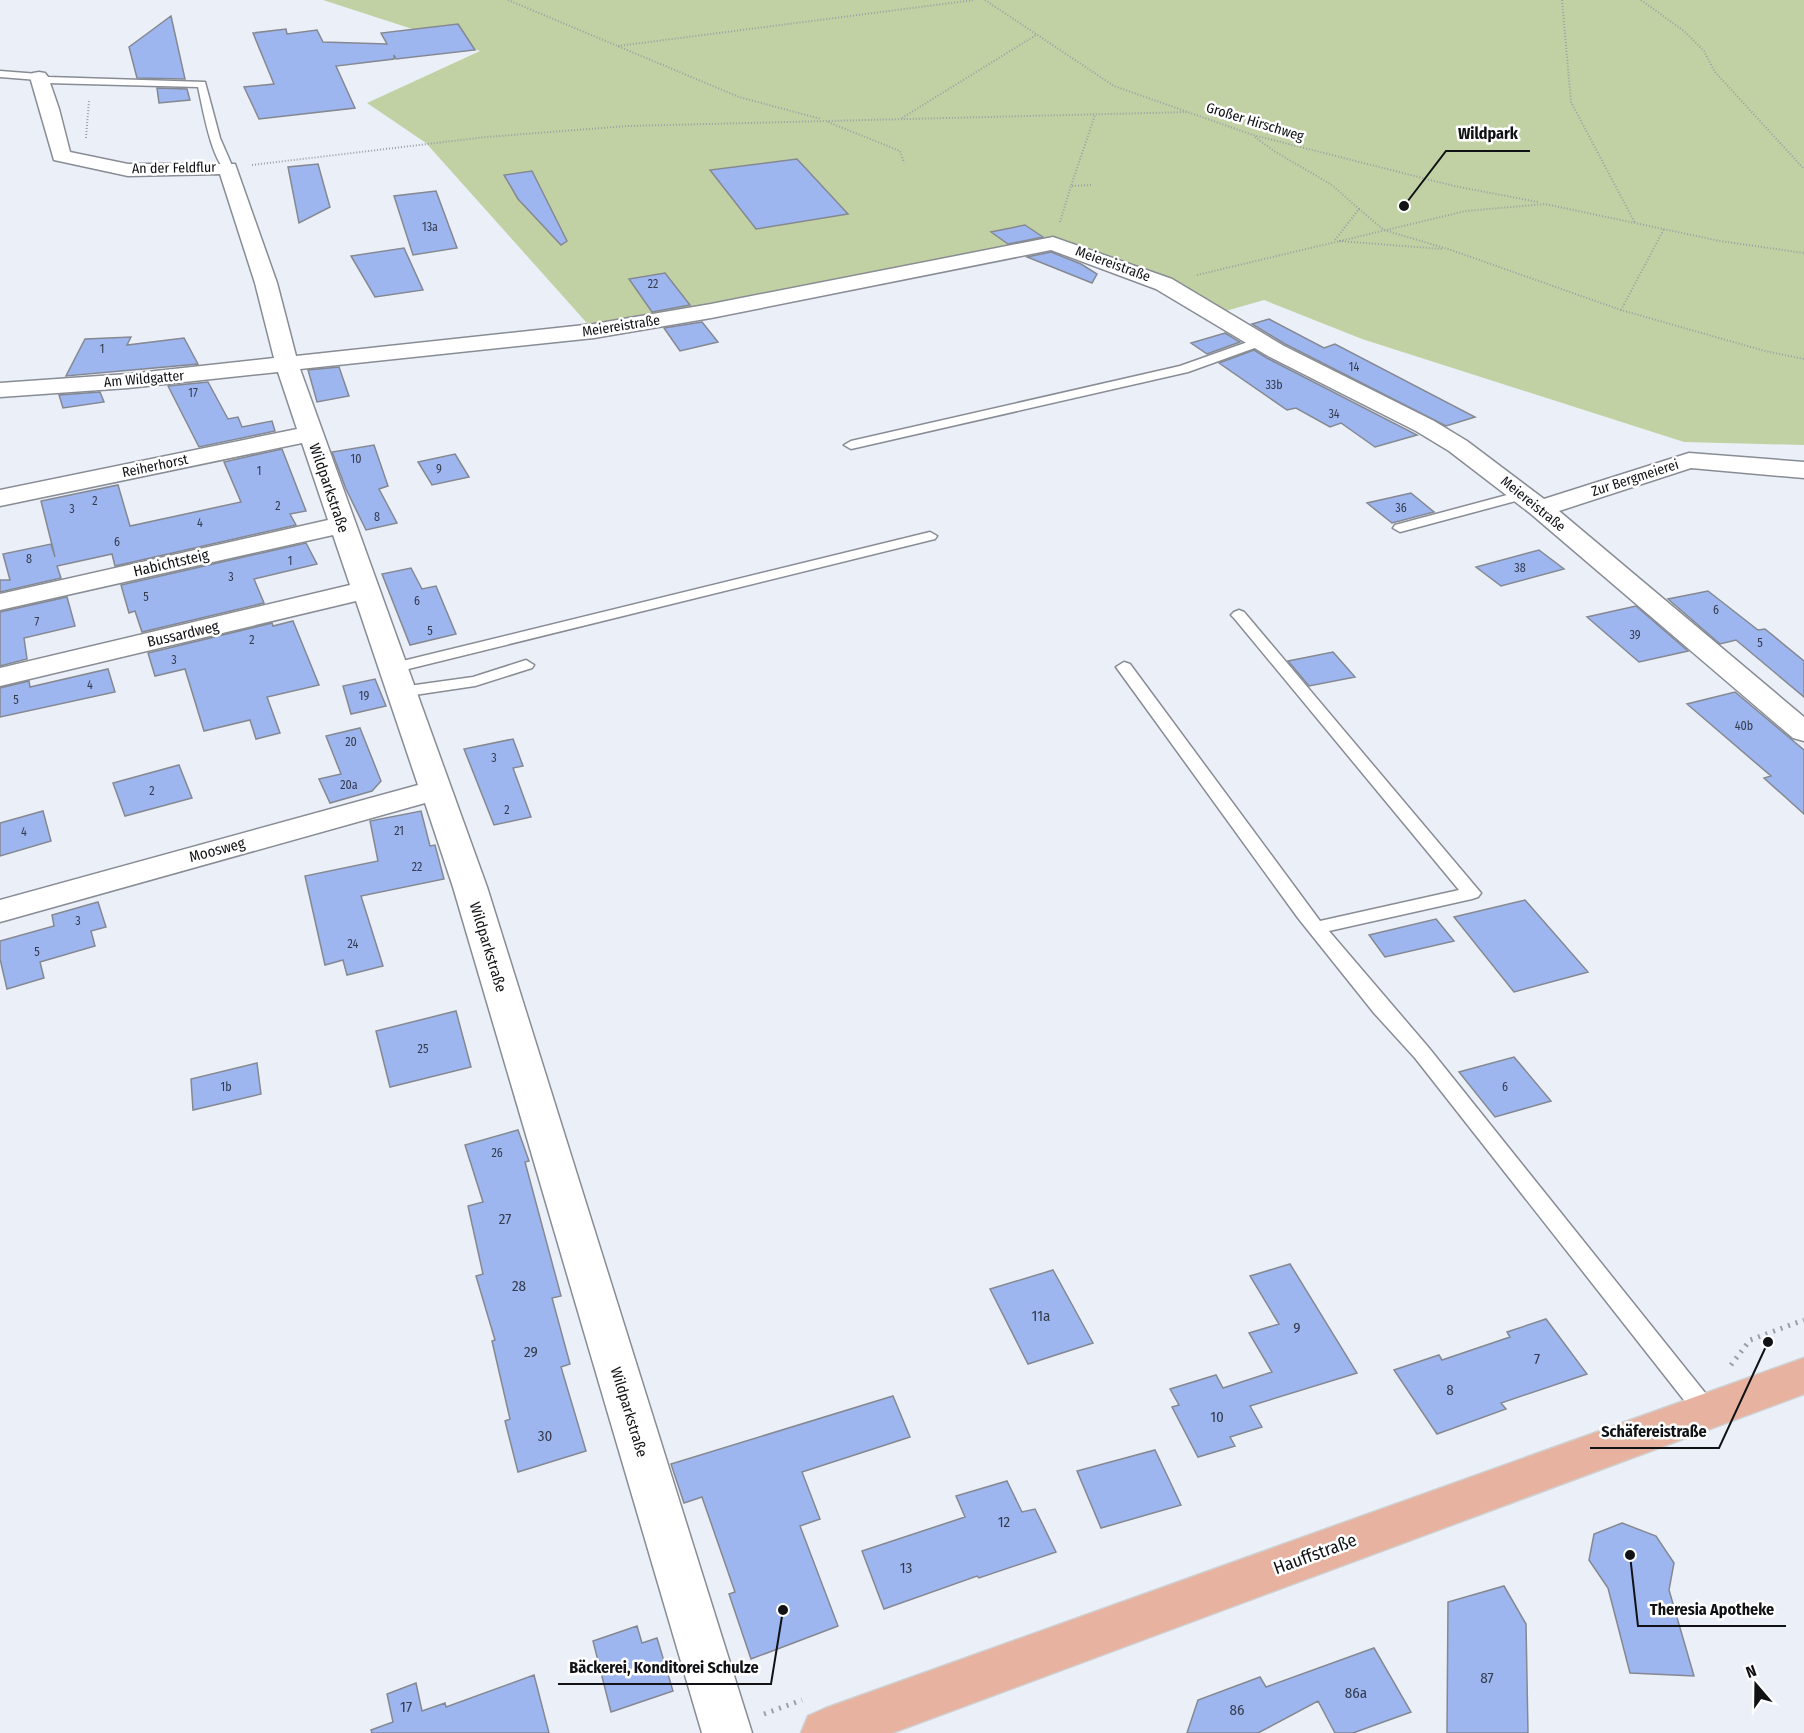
<svg xmlns="http://www.w3.org/2000/svg" width="1804" height="1733" viewBox="0 0 1804 1733" font-family="'Fira Sans Condensed',sans-serif">
<style>
.green{fill:#c2d1a4}
.building{fill:#9db6f0;stroke:#858890;stroke-width:1.5}
.lines{fill:none;stroke-linecap:round;stroke-linejoin:round}
.lane-casing{stroke:#888c94;stroke-width:3}
.street-casing{stroke:#888c94;stroke-width:3}
.primary-casing{stroke:#cfd0d0;stroke-width:3}
.path-far1{stroke:#9b9fa5;stroke-width:2;stroke-dasharray:1 2;stroke-linecap:butt}
.path{stroke:#9b9fa5;stroke-width:5;stroke-dasharray:2 6;stroke-linecap:butt}
.lane{fill:#fff;fill-rule:evenodd}
.street{fill:#fff;fill-rule:evenodd}
.primary{fill:#e8b2a1;fill-rule:evenodd}
.labels{text-anchor:middle;dominant-baseline:central;stroke-width:5;stroke-linejoin:round;paint-order:stroke}
.number-label{font-size:12px;fill:#343b4c}
.far-street-label{font-size:14px;fill:#111215;stroke:#fff}
.street-label{font-size:15px;fill:#111215;stroke:#fff}
.near-number-label{font-size:15px;fill:#343b4c}
.near-street-label{font-size:18px;fill:#111215;stroke:#fff}
.leader{fill:none;stroke:#111215;stroke-width:2}
.callout-dot{fill:#111215;stroke:#fff;stroke-width:2}
.callout-label{font-size:16px;text-anchor:middle;font-weight:bold;fill:#111215;stroke:#fff;stroke-width:5;stroke-linejoin:round;paint-order:stroke}
</style>
<rect width="100%" height="100%" fill="#ebf0f8"/>
<path class="green" d="M323 0H1804V445L1684 442 1362 339 1264 300 1212 315 1165 284 1053 243 594 331 426 143 367 103 480 51Z"/>
<path class="building" d="M171 16 185 79 137 78 129 47Z
M458 24 475 50 396 59 394 55V59L336 66 355 108 259 119 244 87 274 84 253 33 286 29 287 34 317 30 323 42 387 44 381 33Z
M157 88 187 89 190 100 159 103Z
M797 159 848 214 756 229 710 170Z
M318 164 330 207 299 223 288 167Z
M532 171 567 241 561 245 518 199 504 175Z
M436 191 457 248 413 255 394 196Z
M1025 225 1043 237 1008 244 991 232Z
M404 248 423 290 375 297 351 256Z
M1051 252 1081 264 1097 274 1092 283 1027 257Z
M665 273 690 305 652 312 629 279Z
M1269 319 1324 348 1335 344 1475 417 1446 426 1285 344 1252 324Z
M702 322 718 342 680 351 664 328Z
M1225 333 1240 342 1207 354 1191 343Z
M131 337 127 345 184 338 198 364 66 376 85 339Z
M1254 350 1267 358 1417 435 1375 447 1341 423 1330 427 1296 408 1287 410 1219 363Z
M339 367 349 396 317 402 308 370Z
M208 382 228 419 238 417 242 427 272 421 275 431 199 447 168 386Z
M100 392 104 402 63 408 59 395Z
M374 445 388 486 379 489 397 523 366 530 346 489 332 452Z
M282 449 306 511 290 514 296 525 115 566 112 554 57 566 61 578 0 592V580H10L3 554 51 544 55 557 41 501 118 485 130 526 241 502 224 462Z
M455 454 469 477 432 485 418 462Z
M1411 493 1434 512 1392 523 1367 503Z
M306 543 317 564 254 579 264 603 142 632 135 611 129 613 121 585Z
M1539 550 1564 569 1501 586 1476 567Z
M411 568 422 589 436 586 456 634 410 645 382 574Z
M1708 591 1758 630 1765 629 1804 661V697L1736 640 1720 644 1668 599Z
M67 597 75 626 24 638 27 659 0 666V612Z
M1636 606 1688 651 1639 662 1587 617Z
M293 621 319 685 267 697 280 733 256 739 250 720 204 731 185 669 155 676 148 653 272 623 273 626Z
M1333 652 1355 677 1309 686 1288 661Z
M108 669 115 692 0 717V688L29 681 30 687Z
M375 679 386 706 351 714 343 686Z
M1735 692 1804 750V814L1764 778 1771 776 1687 704Z
M360 728 381 781 372 791 330 803 319 779 341 774 326 736Z
M513 739 523 766 513 768 531 817 494 825 464 749Z
M179 765 192 798 125 816 113 783Z
M43 811 51 841 0 856V823Z
M421 811 430 846 435 845 444 879 361 896 383 966 347 975 343 960 325 965 305 876 378 861 370 821Z
M1525 900 1588 972 1514 992 1454 917Z
M98 902 106 927 91 931 95 946 40 962 44 978 7 989 0 959V941L54 926 52 915Z
M1436 919 1454 941 1385 957 1369 935Z
M456 1011 471 1067 390 1087 376 1031Z
M1514 1057 1551 1101 1495 1117 1459 1072Z
M257 1063 261 1094 193 1110 191 1079Z
M518 1130 529 1161 525 1162 561 1296 552 1298 570 1364 561 1367 586 1451 518 1472 505 1421 510 1419 492 1341 495 1340 476 1276 483 1274 468 1206 483 1202 465 1145Z
M1290 1264 1357 1373 1250 1406 1262 1427 1230 1437 1235 1446 1198 1457 1172 1407 1179 1405 1170 1389 1216 1375 1223 1388 1272 1372 1249 1333 1279 1324 1250 1276Z
M1053 1270 1093 1343 1028 1364 990 1289Z
M1546 1319 1587 1374 1501 1403 1506 1409 1437 1434 1394 1370 1439 1355 1442 1360 1510 1337 1507 1332Z
M893 1396 910 1437 802 1472 820 1519 800 1526 838 1626 751 1659 729 1594 735 1592 702 1497 684 1503 671 1464Z
M1155 1450 1181 1505 1101 1528 1077 1471Z
M1007 1481 1022 1512 1035 1509 1056 1552 979 1578 977 1576 884 1609 862 1551 965 1517 956 1496Z
M1622 1523 1656 1536 1674 1563 1669 1590 1694 1676 1630 1673 1608 1588 1589 1560 1594 1534Z
M1504 1586 1526 1624 1528 1733H1447L1448 1602Z
M637 1626 642 1643 657 1638 673 1691 611 1712 593 1641Z
M1374 1648 1411 1712 1353 1733H1335L1318 1701 1258 1733H1187L1198 1700 1260 1677 1266 1687Z
M534 1675 549 1733H372L371 1730 393 1722 387 1694 416 1683 422 1711 445 1703 446 1707Z"/>
<g class="lines">
<g class="lane-casing">
<path id="lane" d="M0 71 39 74 48 77 205 82 220 138 233 168 228 171C212 165 202 104 198 87L47 83 38 80 0 77Z
M1259 338 1263 339 1265 342 1263 345 1188 372 851 449 844 445 851 441 1180 366Z
M1522 491 1527 492 1529 495 1527 498 1400 532 1393 528 1395 525Z
M930 532 937 536 935 539 392 673 384 668 386 665Z
M1239 610 1244 612 1481 893 1478 897 1472 899 1329 931 1429 1048 1714 1404 1718 1411 1714 1418 1706 1421 1698 1418 1415 1058 1374 1013 1298 918 1116 667 1124 662 1130 664 1320 921 1459 890 1234 618 1231 615 1234 612Z
M526 660 534 665 532 668 475 686 401 697 393 692 401 687 473 677Z"/>
</g>
<g class="street-casing">
<path id="street" d="M39 72 45 73 48 77 59 109 70 152 128 164H235L277 283 296 356 594 324 711 304 1053 237 1172 279 1284 346 1434 421 1467 441 1544 499 1689 453 1804 462V478L1691 468 1559 511 1804 717V741L1793 738 1531 514 1449 451 1416 431 1268 356 1156 289 1051 250 711 318 594 338 300 369 487 887 752 1733H702L453 887 425 803 0 922V900L418 785 356 601 0 686V668L350 585 333 535 0 610V594L328 520 302 443 0 506V490L297 429 278 372 128 388 0 397V383L128 374 274 358 255 283 220 174 128 176 54 160 30 77 33 73Z"/>
</g>
<g class="primary-casing">
<path id="primary" d="M1804 1358V1394L892 1733H801L808 1716 826 1708Z"/>
</g>
<path class="path-far1" d="M508 0 739 97 821 119
M985 0 1114 86 1253 135 1454 186 1538 202
M1562 0 1571 102 1635 223
M1641 0 1684 31 1704 51 1715 72 1804 169
M618 46 974 0
M902 118 1036 35
M828 122 900 151 904 163
M1255 137 1274 151 1332 185 1359 209 1335 240
M86 138 89 101
M252 165 486 137 627 126 1188 112
M1091 185 1071 186 1095 115
M1359 209 1384 230 1451 250 1621 310 1765 351 1804 359
M1060 222 1071 186
M1339 241 1442 249
M1197 275 1466 211 1545 204 1720 241 1804 253
M1621 310 1664 229"/>
<path class="path" d="M1731 1365 1750 1340 1804 1320
M764 1714 802 1700"/>
<use href="#lane" class="lane"/>
<use href="#street" class="street"/>
<use href="#primary" class="primary"/>
</g>
<g class="labels">
<g class="number-label">
<text x="430" y="227">13a</text>
<text x="653" y="284">22</text>
<text x="102" y="349">1</text>
<text x="1354" y="367">14</text>
<text x="1274" y="385">33b</text>
<text x="193" y="393">17</text>
<text x="1334" y="414">34</text>
<text x="356" y="459">10</text>
<text x="439" y="469">9</text>
<text x="259" y="471">1</text>
<text x="95" y="501">2</text>
<text x="278" y="506">2</text>
<text x="1401" y="508">36</text>
<text x="72" y="509">3</text>
<text x="377" y="517">8</text>
<text x="200" y="523">4</text>
<text x="117" y="542">6</text>
<text x="29" y="559">8</text>
<text x="290" y="561">1</text>
<text x="1520" y="568">38</text>
<text x="231" y="577">3</text>
<text x="146" y="597">5</text>
<text x="417" y="601">6</text>
<text x="1716" y="610">6</text>
<text x="37" y="622">7</text>
<text x="430" y="631">5</text>
<text x="1635" y="635">39</text>
<text x="252" y="640">2</text>
<text x="1760" y="643">5</text>
<text x="174" y="660">3</text>
<text x="90" y="685">4</text>
<text x="364" y="696">19</text>
<text x="16" y="700">5</text>
<text x="1744" y="726">40b</text>
<text x="351" y="742">20</text>
<text x="494" y="758">3</text>
<text x="349" y="785">20a</text>
<text x="152" y="791">2</text>
<text x="507" y="810">2</text>
<text x="399" y="831">21</text>
<text x="24" y="832">4</text>
<text x="417" y="867">22</text>
<text x="78" y="921">3</text>
<text x="353" y="944">24</text>
<text x="37" y="952">5</text>
<text x="423" y="1049">25</text>
<text x="226" y="1087">1b</text>
<text x="1505" y="1087">6</text>
<text x="497" y="1153">26</text>
</g>
<g class="far-street-label">
<text transform="translate(1255 122) rotate(17)">Großer Hirschweg</text>
<text transform="translate(174 168) rotate(-1)">An der Feldflur</text>
<text transform="translate(1113 264) rotate(20)">Meiereistraße</text>
<text transform="translate(621 326) rotate(-9)">Meiereistraße</text>
<text transform="translate(144 379) rotate(-5)">Am Wildgatter</text>
<text transform="translate(155 466) rotate(-12)">Reiherhorst</text>
<text transform="translate(1635 478) rotate(-18)">Zur Bergmeierei</text>
<text transform="translate(1533 504) rotate(39)">Meiereistraße</text>
</g>
<g class="street-label">
<text transform="translate(329 488) rotate(71)">Wildparkstraße</text>
<text transform="translate(171 563) rotate(-13)">Habichtsteig</text>
<text transform="translate(183 634) rotate(-13)">Bussardweg</text>
<text transform="translate(217 850) rotate(-15)">Moosweg</text>
<text transform="translate(488 947) rotate(73)">Wildparkstraße</text>
<text transform="translate(629 1412) rotate(73)">Wildparkstraße</text>
</g>
<g class="near-number-label">
<text x="505" y="1219">27</text>
<text x="519" y="1286">28</text>
<text x="1041" y="1316">11a</text>
<text x="1297" y="1328">9</text>
<text x="531" y="1352">29</text>
<text x="1537" y="1359">7</text>
<text x="1450" y="1390">8</text>
<text x="1217" y="1417">10</text>
<text x="545" y="1436">30</text>
<text x="1004" y="1522">12</text>
<text x="906" y="1568">13</text>
<text x="1487" y="1678">87</text>
<text x="1356" y="1693">86a</text>
<text x="406" y="1707">17</text>
<text x="1237" y="1710">86</text>
</g>
<g class="near-street-label">
<text transform="translate(1315 1554) rotate(-20)">Hauffstraße</text>
</g>
</g>
<path class="leader" d="M1404 206L1446 151H1530M1768 1342L1719 1448H1590M1630 1555L1638 1626H1786M783 1610L771 1684H558"/>
<g class="callout-dot">
<circle cx="1404" cy="206" r="6"/>
<circle cx="1768" cy="1342" r="6"/>
<circle cx="1630" cy="1555" r="6"/>
<circle cx="783" cy="1610" r="6"/>
</g>
<g class="callout-label">
<text x="1488" y="139">Wildpark</text>
<text x="1654" y="1437">Schäfereistraße</text>
<text x="1712" y="1615">Theresia Apotheke</text>
<text x="664" y="1673">Bäckerei, Konditorei Schulze</text>
</g>
<g transform="translate(1756 1685) rotate(340)" stroke="#ffffff" stroke-width="4.5" paint-order="stroke">
<path d="M0-4.5L10 22L0 15L-10 22Z" fill="#111215"/>
<text y="-9" font-size="16" font-weight="bold" text-anchor="middle" fill="#111215">N</text>
</g>
</svg>
